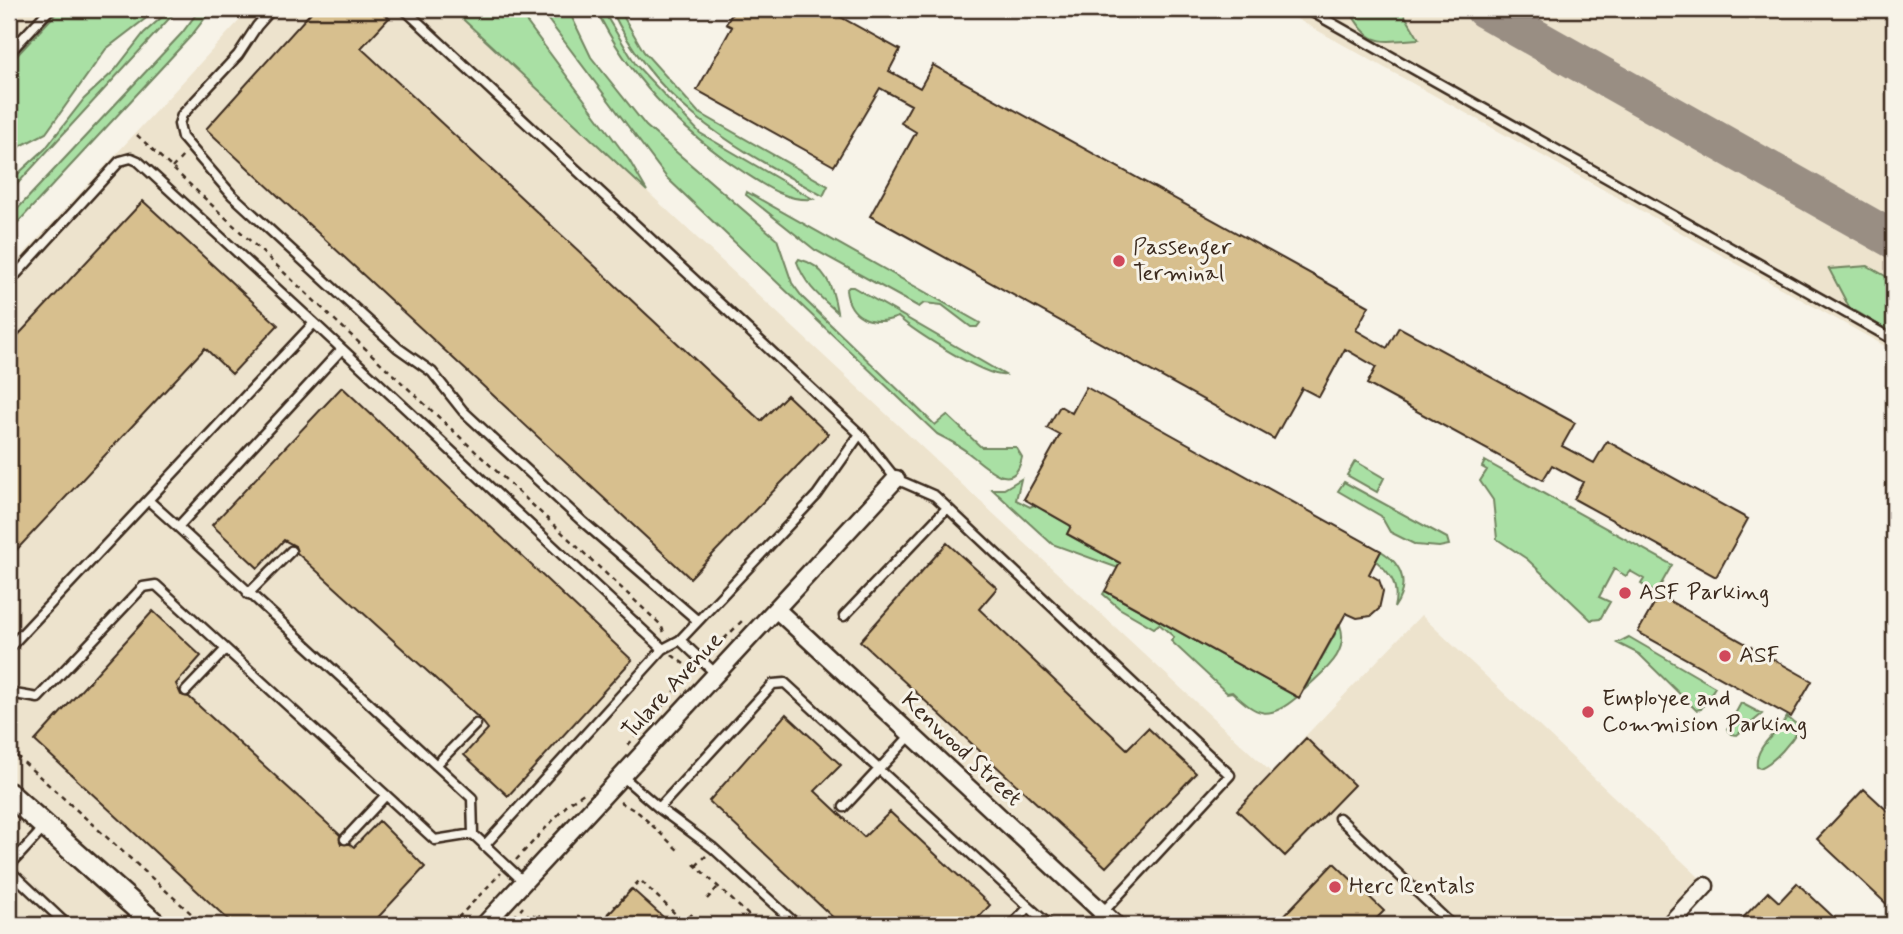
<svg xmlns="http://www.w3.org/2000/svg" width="1903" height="934" viewBox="0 0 1903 934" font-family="Mynerve,sans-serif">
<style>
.built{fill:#ede3cd}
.green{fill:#a9e0a4;stroke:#728561;stroke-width:2}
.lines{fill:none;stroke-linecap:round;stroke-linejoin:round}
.taxiway{stroke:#998e83;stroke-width:38}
.building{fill:#d7bf8e;stroke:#3b2a1e;stroke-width:2}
.service-casing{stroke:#3b2a1e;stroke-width:13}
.minor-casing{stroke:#3b2a1e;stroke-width:21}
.secondary-casing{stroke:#3b2a1e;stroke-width:26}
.path{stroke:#3b2a1e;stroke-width:2.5;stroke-dasharray:5 5;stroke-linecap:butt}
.service{stroke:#f7f3e8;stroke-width:8}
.minor{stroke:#f7f3e8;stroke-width:16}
.secondary{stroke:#f7f3e8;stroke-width:21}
.poi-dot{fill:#d1495b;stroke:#f7f3e8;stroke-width:2.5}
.labels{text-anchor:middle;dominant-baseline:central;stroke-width:6;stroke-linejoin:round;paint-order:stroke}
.poi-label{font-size:23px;fill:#3b2a1e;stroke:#f7f3e8;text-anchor:start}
.street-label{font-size:23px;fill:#3b2a1e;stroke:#f7f3e8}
</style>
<rect width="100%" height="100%" fill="#f7f3e8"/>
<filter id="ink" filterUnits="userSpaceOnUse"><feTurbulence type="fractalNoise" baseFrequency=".0143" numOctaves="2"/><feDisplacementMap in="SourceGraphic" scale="14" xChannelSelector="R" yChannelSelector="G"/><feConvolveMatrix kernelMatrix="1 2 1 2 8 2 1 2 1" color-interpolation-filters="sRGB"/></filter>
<g filter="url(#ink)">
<path class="built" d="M9 9H64L9 68Z
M250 9H451L1271 772 1421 615 1700 878 1657 925H9V270Z
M1279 9H1894V351L1586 180Z"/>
<path class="green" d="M60 9H158L106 49 46 133 9 152V64Z
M171 9H178L9 193V182L45 149 84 99 115 70 144 33Z
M200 9H212L191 36 9 232V218L182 33Z
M452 9H517L629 160 647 191Z
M540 9H568L591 57 646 126 777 239 792 283 803 298 935 425 947 415 981 447H1016L1022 457C1014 496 986 466 971 455 961 446 949 440 937 434L667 178Z
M596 9H602L636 65 700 133 813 199C788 202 765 186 745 173 681 131 629 78 596 9Z
M611 9H619L644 52 698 112 828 186 823 196C732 145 658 108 611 9Z
M1349 9H1401L1419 39C1379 42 1369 47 1349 9Z
M747 192 980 323 977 327H971L942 305 924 303 919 307 815 250 746 195Z
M799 259C826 266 833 287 837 312 819 296 805 285 797 262Z
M1868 266 1894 281V334L1849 307 1829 269Z
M849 287H853L1005 375C986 378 914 331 898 317 873 327 849 318 846 290Z
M1355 461 1384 478 1377 492 1347 475Z
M1485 461 1672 565 1656 593 1641 584 1644 579 1630 571 1626 576 1614 569 1599 597 1610 602 1600 619 1591 620 1527 559 1497 539 1493 500 1480 481 1487 470 1482 467Z
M1021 479 1016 500 1030 507 1034 505 1071 526 1067 534 1120 563 1118 568 1052 544 992 489H1004Z
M1344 482 1447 538 1449 545 1439 547 1416 545 1390 532 1381 516 1338 491Z
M1381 551C1404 565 1409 586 1394 608 1399 587 1393 575 1376 561Z
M1105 591 1297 697C1268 722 1257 715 1232 692L1227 693 1171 641 1174 637 1159 624 1154 628 1119 608 1103 594Z
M1340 625C1350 654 1323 671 1304 690Z
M1629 637 1715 687 1701 709 1696 710 1639 654 1617 643Z
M1741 703 1762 714 1737 735 1731 734 1727 729Z
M1787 717 1800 727C1791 742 1776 761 1760 768L1757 767C1754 746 1778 733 1787 717Z"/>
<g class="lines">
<path class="taxiway" d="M1484 9 1894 240"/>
</g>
<path class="building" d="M314 9H379L389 18 361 48 761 421 787 395 828 434 690 578 206 129Z
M735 9H826L900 50 889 71 920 88 933 65 1369 306 1356 330 1387 348 1399 327 1575 423 1562 446 1594 463 1607 441 1748 519 1716 577 1574 499 1583 482 1552 465 1543 480 1367 384 1376 367 1345 349 1319 397 1302 388 1274 439 870 216 916 132 901 123 911 105 880 88 834 166 697 90 732 27 726 24Z
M143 201 278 325 232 374 205 348 9 558V345Z
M342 387 632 660 508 796 464 755 488 729 481 720 297 553 295 546 284 540 258 568 212 525Z
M1086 387 1381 551 1369 574 1379 580 1383 591 1379 609 1371 616 1357 618 1346 613 1299 698 1105 591 1120 563 1067 534 1071 526 1024 499 1060 435 1047 428 1060 406 1072 413Z
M947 543 997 588 979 609 1127 749 1148 728 1196 773 1106 867 860 641Z
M1659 595 1812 681 1791 717 1638 632Z
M153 611 201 656 176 684 181 695 189 697 340 835 341 844H350L354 847 379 821 425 867 371 925H234L35 741Z
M786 714 841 765 815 791 864 837 890 812 990 905 972 925H841L709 801Z
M1306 738 1354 785 1285 856 1237 810Z
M1864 789 1894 817V911L1817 839Z
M1334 863 1384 911 1370 925H1275Z
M1797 883 1842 925H1736L1768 892 1779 902Z
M632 889 672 925H599Z"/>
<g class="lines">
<g class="service-casing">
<path id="service" d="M272 9 257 26 238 55 182 115 179 124 182 137 232 195 398 348 432 372 463 411 582 521 698 621 680 640 716 674
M404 9 860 434 896 479 935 496 1230 775 1091 925
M1307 9 1894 340
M9 53 50 9
M9 282 120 161 131 158 138 161 314 323
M148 500 314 323 342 349
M248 594 291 551
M844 616 947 508
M698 621 817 495 860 434
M9 648 148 500 178 527
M186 691 226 649
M9 693 38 698 143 587 156 585 435 840 473 834 524 882
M436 765 476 724
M622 776 659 808 713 848 797 925
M844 807 911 735
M659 808 773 684 785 683 1029 907
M1339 818 1452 925
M473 834 472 798 178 527 342 349 663 649 680 640
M345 839 386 795
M484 846 663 649
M9 866 45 827
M9 870 65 923
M1012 925 1029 907 1049 925"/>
</g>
<g class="minor-casing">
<path id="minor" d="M776 609 1116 925
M484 925 896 479
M1669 925 1705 886"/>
</g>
<g class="secondary-casing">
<path id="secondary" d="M9 794 156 925"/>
</g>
<path class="path" d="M137 135 661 625 665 635
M172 168 184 155
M710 653 745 618
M672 655 693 671
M628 745 693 671
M9 749 204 925
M620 802 639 813 679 851
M516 860 570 802 584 793
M694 864 759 925
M696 866 706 856
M707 899 718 887
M527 914 537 923 539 921 534 915 536 913 550 925
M451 925 501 873
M507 925 523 907
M592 925H597L640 880 687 925
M682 925 694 912"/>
<use href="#service" class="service"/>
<use href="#minor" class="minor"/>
<use href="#secondary" class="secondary"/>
</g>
</g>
<g class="poi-dot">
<circle cx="1119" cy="261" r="7"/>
<circle cx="1625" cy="593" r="7"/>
<circle cx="1725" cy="656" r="7"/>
<circle cx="1588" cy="712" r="7"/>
<circle cx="1335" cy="887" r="7"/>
</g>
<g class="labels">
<g class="poi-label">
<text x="1133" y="248">Passenger<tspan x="1133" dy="26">Terminal</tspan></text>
<text x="1639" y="593">ASF Parking</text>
<text x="1739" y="656">ASF</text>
<text x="1602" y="699">Employee and<tspan x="1602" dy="26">Commision Parking</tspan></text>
<text x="1349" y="887">Herc Rentals</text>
</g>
<g class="street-label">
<text transform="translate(673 686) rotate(-47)">Tulare Avenue</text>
<text transform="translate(961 750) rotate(43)">Kenwood Street</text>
</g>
</g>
<rect width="1903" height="934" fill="none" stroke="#f7f3e8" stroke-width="35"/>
<rect x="18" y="18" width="1868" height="899" fill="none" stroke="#3b2a1e" stroke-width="2.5" filter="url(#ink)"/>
</svg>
